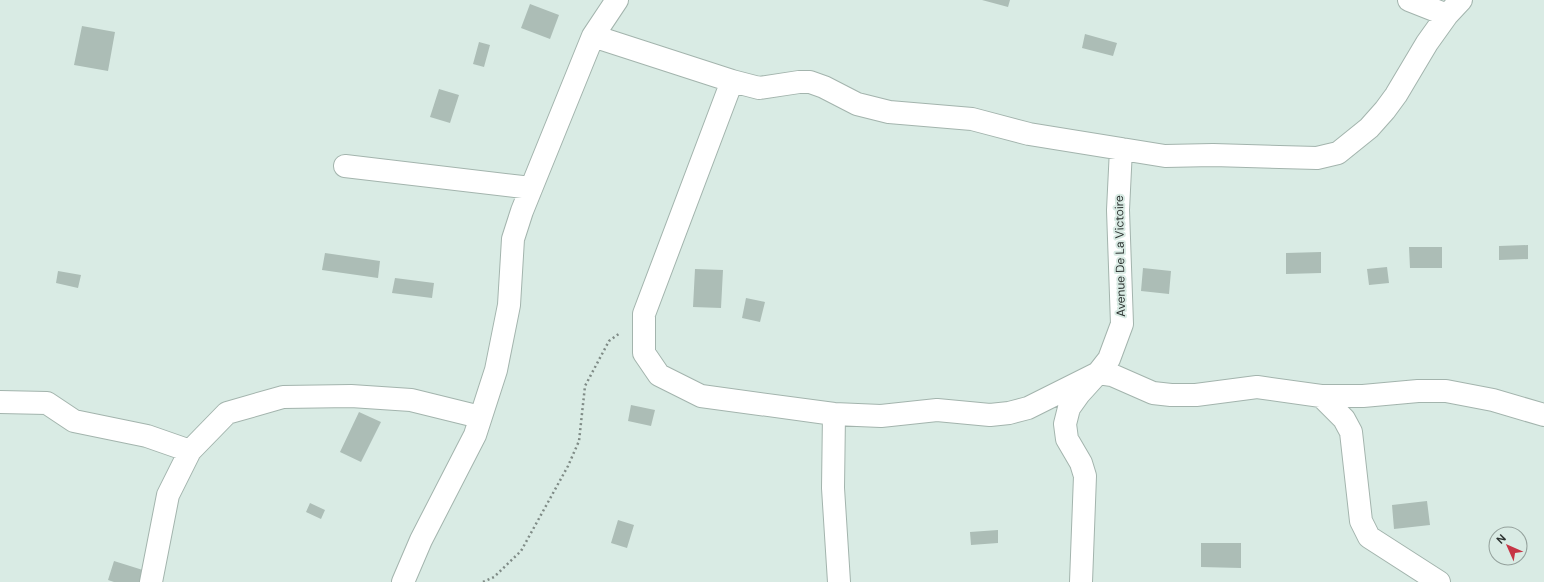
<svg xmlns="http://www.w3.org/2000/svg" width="1544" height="582" viewBox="0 0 1544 582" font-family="'DM Sans',sans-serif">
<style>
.building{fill:#acbdb6}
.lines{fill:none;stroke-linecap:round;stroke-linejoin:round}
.minor-casing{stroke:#a3b4ad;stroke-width:24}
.path{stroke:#7f8b86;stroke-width:2.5;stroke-dasharray:2 3;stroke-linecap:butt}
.minor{stroke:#fff;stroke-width:22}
.labels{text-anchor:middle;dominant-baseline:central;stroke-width:4;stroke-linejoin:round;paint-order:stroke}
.street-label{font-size:12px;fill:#2d3331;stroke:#d9ebe4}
</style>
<rect width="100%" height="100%" fill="#d9ebe4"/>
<path class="building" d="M982 0H1010L1008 7Z
M530 4 559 15 550 39 521 28Z
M82 26 115 32 108 71 74 65Z
M1085 34 1117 43 1113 56 1082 48Z
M479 42 490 45 484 67 473 64Z
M439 89 459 95 450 123 430 117Z
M1528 245V259L1499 260V246Z
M1409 247H1442V268H1410Z
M1321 252V273L1286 274V253Z
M325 253 380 261 378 278 322 270Z
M1387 267 1389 283 1369 285 1367 269Z
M1143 268 1171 271 1169 294 1141 291Z
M695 269 723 270 721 308 693 307Z
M58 271 81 275 78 288 56 283Z
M395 278 434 283 432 298 392 293Z
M746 298 765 302 760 322 742 318Z
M631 405 655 410 651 426 628 421Z
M359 412 381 422 361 462 340 452Z
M1427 501 1430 525 1394 529 1392 505Z
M310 503 325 510 321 519 306 512Z
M618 520 634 525 627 548 611 543Z
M998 530V543L971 545 970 532Z
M1201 543H1241V568L1201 567Z
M114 561 146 571 142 582H114L108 580Z"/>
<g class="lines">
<g class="minor-casing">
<path id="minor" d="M1409 0 1447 15
M593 36 732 81 759 88 799 82H810L824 87 857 104 889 112 972 119 1029 134 1165 156 1213 155 1317 158 1338 153 1369 128 1385 110 1396 95 1427 43 1447 15 1461 0
M732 81 644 314V353L659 375 701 396 834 414 881 416 937 410 990 415 1009 413 1028 408 1098 373 1112 375 1153 393 1171 395H1196L1257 387 1321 396H1363L1418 391H1446L1493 400 1544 415
M345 166 531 188
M1321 396 1344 419 1351 432 1361 521 1369 537 1439 582
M0 402 47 403 74 421 147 436 190 451
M834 414 833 488 839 582
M151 582 168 495 190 451 227 413 283 397 351 396 411 400 480 417
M403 582 421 540 475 435 496 370 509 305 513 239 522 211 593 36 617 0
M1081 582 1085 476 1081 463 1067 439 1065 424 1069 408 1079 394 1098 373 1109 359 1122 324 1118 210 1121 149"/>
</g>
<path class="path" d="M483 582 494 577 521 551 568 466 579 441 585 386 609 341 620 333"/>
<use href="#minor" class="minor"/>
</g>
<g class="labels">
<g class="street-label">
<text transform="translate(1120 256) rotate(-91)">Avenue De La Victoire</text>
</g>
</g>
<g transform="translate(1508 546) rotate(315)"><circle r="19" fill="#d9ebe4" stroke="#94a19c"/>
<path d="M0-3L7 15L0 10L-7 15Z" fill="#c63545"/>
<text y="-6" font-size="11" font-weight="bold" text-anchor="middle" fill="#2d3331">N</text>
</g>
</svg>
